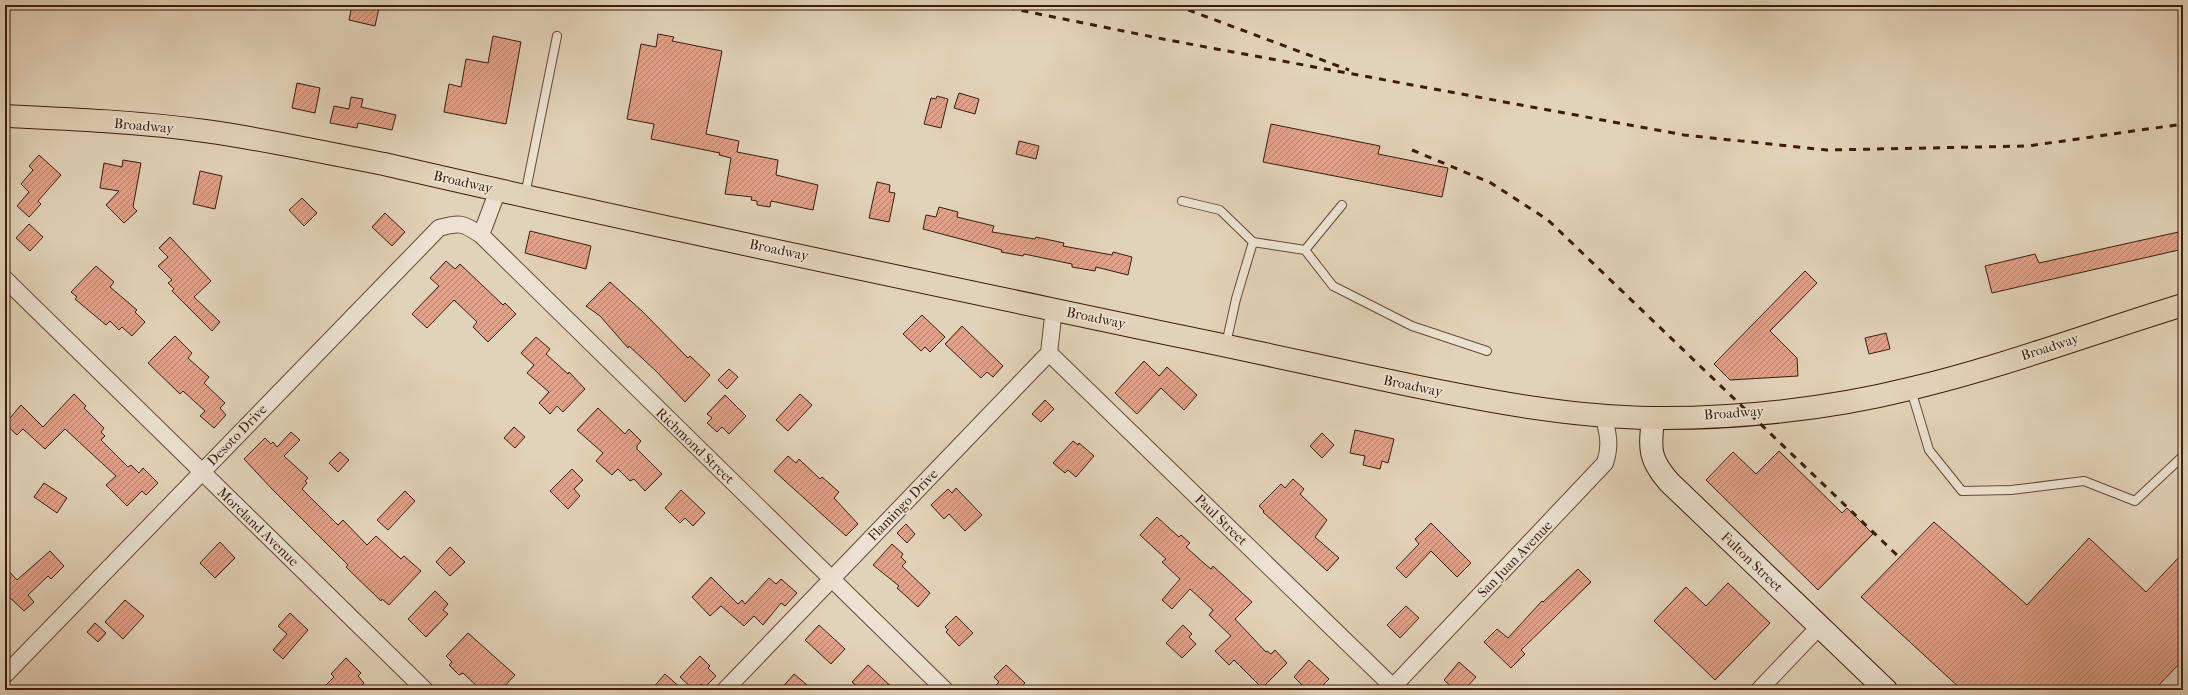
<svg xmlns="http://www.w3.org/2000/svg" width="2188" height="695" viewBox="0 0 2188 695" font-family="'IM FELL French Canon',serif">
<style>
.building{fill:url(#building-hatch);stroke:#391d0a}
.lines{fill:none;stroke-linecap:round;stroke-linejoin:round}
.lane-casing{stroke:#644a36;stroke-width:10}
.street-casing{stroke:#644a36;stroke-width:18}
.secondary-casing{stroke:#391d0a;stroke-width:24}
.primary-casing{stroke:#391d0a;stroke-width:24}
.lane{stroke:#ede2d2;stroke-width:8}
.street{stroke:#ede2d2;stroke-width:16}
.secondary{stroke:#ede2d2;stroke-width:22}
.primary{stroke:#e3d2ba;stroke-width:22}
.rail{stroke:#391d0a;stroke-width:3;stroke-dasharray:7 7;stroke-linecap:butt}
.labels{text-anchor:middle;dominant-baseline:central;stroke-width:3.5;stroke-linejoin:round;paint-order:stroke}
.street-label{font-size:14px;fill:#391d0a;stroke:#ede2d2}
</style>
<defs>
<pattern id="building-hatch" width="6" height="6" patternUnits="userSpaceOnUse"><rect width="6" height="6" fill="#e2a189"/><path d="M-1 1l2-2M0 6l6-6M5 7l2-2" fill="none" stroke="#b8836e"/></pattern>
</defs>
<rect width="100%" height="100%" fill="#e3d2ba"/>
<filter id="stains"><feTurbulence type="fractalNoise" baseFrequency=".005" numOctaves="4"/><feColorMatrix values="0 0 0 0 .2 0 0 0 0 .09 0 0 0 0 .02 0 0 0 .5 -.17"/></filter>
<radialGradient id="worn" r=".72"><stop offset=".6" stop-color="#630" stop-opacity="0"/><stop offset="1" stop-color="#630" stop-opacity=".3"/></radialGradient>
<path class="building" d="M352 5 379 8 375 26 349 20Z
M658 34 674 37 672 41 722 51 706 134 739 141 737 152 778 160 776 175 818 185 813 210 771 201 770 207 757 205V201L751 200 752 197 725 194 731 158 719 155 720 153 651 139 654 124 627 119 641 44 656 47Z
M493 36 521 42 506 124 444 112 449 84 461 87 466 59 488 63Z
M297 83 320 88 315 113 292 108Z
M959 93 979 99 975 114 954 108Z
M937 96 948 99 941 128 924 124 931 98 936 99Z
M351 97 363 99 361 107 396 115 392 130 358 123 357 128 330 123 334 106 349 109Z
M1271 124 1380 146 1378 154 1448 168 1442 197 1263 162Z
M1019 141 1039 146 1036 159 1016 154Z
M39 155 61 175 38 201 41 204 29 217 17 206 29 192 21 184 33 170 29 166Z
M123 160 141 163 133 207 137 211 124 223 106 205 119 191 100 188 104 163 122 167Z
M200 171 222 176 215 209 193 204Z
M877 182 890 185 889 192 895 193 889 222 869 218Z
M302 198 317 213 304 226 289 210Z
M939 207 958 212 957 217 994 226 992 232 1035 239 1036 237 1064 243 1063 246 1112 255 1113 252 1132 257 1128 275 1096 267 1095 271 1072 267V264L1024 254 1023 256 1001 252 1002 250 923 229 926 215 936 217Z
M385 213 405 232 392 246 372 227Z
M29 224 43 237 30 251 16 238Z
M530 231 591 246 586 269 525 253Z
M2183 231V249L1992 293 1985 266 2035 254 2039 263Z
M170 237 211 281 194 297 220 322 212 331 172 291 174 289 168 283 172 280 158 266 168 257 159 248Z
M446 261 455 269 460 264 503 305 505 303 516 314 488 342 473 327 477 322 454 300 427 328 412 314 439 286 430 278Z
M96 266 114 282 110 287 137 310 135 312 145 322 132 336 122 327 119 330 110 321 106 325 75 299 77 297 71 292Z
M1805 271 1817 283 1770 331 1797 358 1798 376 1730 380 1714 364Z
M610 282 643 312 688 358 690 356 710 375 685 402 657 372 629 346 628 348 600 316 586 306Z
M922 315 945 337 930 352 925 347 921 351 903 334Z
M962 326 1003 366 993 377 987 372 981 378 945 344Z
M1886 333 1890 349 1869 354 1865 338Z
M175 336 192 353 188 358 209 377 204 383 225 403 220 408 226 415 214 428 200 416 205 411 183 391 180 394 148 363Z
M536 337 550 349 546 354 568 374 569 372 585 389 563 412 557 406 550 414 539 403 549 392 527 373 534 365 521 353Z
M1144 361 1159 376 1167 367 1197 395 1184 410 1161 388 1137 414 1115 393Z
M729 369 738 377 727 389 718 380Z
M74 394 86 406 84 408 104 428 101 432 105 436 101 440 128 467 131 465 139 473 143 468 158 483 146 495 142 491 127 506 106 485 116 476 65 429 45 449 23 429 17 435 5 424 21 405 43 427Z
M800 394 812 405 788 431 776 420Z
M725 395 746 416 729 434 722 427 717 432 707 423 712 418 707 414Z
M1045 400 1054 409 1041 422 1032 414Z
M598 408 625 434 629 429 641 441 637 446V449L662 474 645 491 634 479 630 481 618 469 612 475 596 461 603 453 577 430Z
M514 427 525 437 515 448 504 438Z
M1355 430 1394 439 1388 463 1382 461 1380 469 1363 465 1365 456 1350 453Z
M291 432 300 440 284 456 308 478 305 481 307 483 302 489 338 525 343 520 367 545 376 536 401 559 404 556 421 571 389 605 382 599 381 601 346 567 348 565 272 489 244 459 265 438 271 444 273 442 277 447Z
M1322 433 1334 445 1322 458 1310 446Z
M1073 441 1078 445 1079 443 1094 456 1076 477 1068 470 1065 473 1053 463Z
M1779 451 1842 513 1847 508 1873 534 1818 590 1706 480 1733 452 1756 474Z
M340 452 349 460 338 472 329 463Z
M788 456 796 463 799 459 820 479 822 477 839 492 834 498 858 524 846 536 774 471Z
M572 469 583 480 574 489 580 496 568 509 550 491Z
M1293 479 1304 489 1300 494 1327 520 1315 537 1339 558 1327 571 1263 512 1264 511 1259 506 1281 484 1285 488Z
M44 483 67 498 57 513 34 497Z
M956 488 982 515 965 531 949 514 944 519 931 505 948 489 952 493Z
M681 490 705 513 693 526 685 518 680 523 665 508Z
M405 491 415 501 388 530 377 520Z
M1157 517 1179 537 1181 535 1190 543 1186 547 1206 565 1211 569 1213 566 1252 602 1235 619 1266 652 1267 651 1271 654 1275 650 1287 663 1262 688 1234 660 1229 665 1215 651 1231 636 1209 615 1213 610 1190 589 1172 609 1162 600 1180 579 1162 562 1166 559 1140 535Z
M1934 522 2027 605 2089 538 2146 592 2183 553V660L2154 690H1962L1861 597Z
M1431 523 1471 563 1457 577 1431 551 1406 578 1396 568 1419 544 1415 539Z
M906 524 915 534 907 543 897 533Z
M220 542 235 558 215 578 200 563Z
M892 544 903 554 901 557 906 562 902 566 930 593 918 607 897 588 899 586 873 565Z
M450 547 465 562 450 576 436 562Z
M50 551 64 566 51 579 48 576 28 595 34 602 24 611 5 593V567L17 580Z
M1578 569 1591 582 1521 650 1525 654 1511 668 1484 642 1497 629 1508 638 1542 601 1543 602Z
M711 577 738 604 742 600 745 604 769 578 776 584 781 579 797 593 785 606 781 603 763 625 754 616 744 626 721 606 710 616 692 597Z
M1728 583 1770 623 1715 680 1654 621 1686 587 1706 606Z
M435 591 448 604 443 610 448 614 426 637 408 619Z
M125 600 144 616 123 639 105 622Z
M1406 606 1419 618 1400 638 1387 625Z
M290 613 308 630 283 659 273 650 287 634 278 626Z
M956 616 973 633 959 646 946 632 948 630 945 627Z
M95 623 106 633 98 642 87 632Z
M819 625 845 649 831 664 805 640Z
M1183 625 1192 634 1189 637 1196 644 1182 658 1166 643Z
M468 633 515 675 501 690H481L463 673 459 675 449 665 452 662 446 656Z
M700 656 710 666 708 668 716 676 705 687 701 684 694 690 680 677Z
M346 658 361 673 358 676 364 683 357 690H321L334 677 331 674Z
M1309 660 1329 679 1318 690H1307L1294 677Z
M1459 662 1476 677 1464 690H1455L1444 680Z
M868 665 895 690H861L852 682Z
M1006 665 1025 683 1018 690H991L999 682 994 677Z
M665 674 683 690H651Z
M794 674 813 690H780Z"/>
<g class="lines">
<g class="lane-casing">
<path id="lane" d="M525 195 557 36
M1182 201 1220 210 1253 242
M1305 250 1333 286 1412 326 1487 351
M1226 344 1236 299 1253 242 1305 250 1342 205
M1911 390 1929 450 1962 491 2011 490 2084 481 2135 501 2183 456"/>
</g>
<g class="street-casing">
<path id="street" d="M481 235 498 190
M5 279 425 690
M1049 353 1393 687
M5 675 439 228C460 222 463 223 481 235L945 690
M725 690 1049 353 1054 308
M1390 690 1605 463C1611 446 1608 432 1603 415
M1759 690 1820 626"/>
</g>
<g class="secondary-casing">
<path id="secondary" d="M1653 418C1650 448 1648 458 1669 482L1886 690"/>
</g>
<g class="primary-casing">
<path id="primary" d="M5 116C71 119 139 122 205 131 265 139 324 153 384 164 648 225 914 280 1179 336 1258 352 1336 370 1414 386 1493 402 1572 417 1652 418 1735 419 1829 409 1909 389 2002 367 2092 333 2183 305"/>
</g>
<use href="#lane" class="lane"/>
<use href="#street" class="street"/>
<use href="#secondary" class="secondary"/>
<use href="#primary" class="primary"/>
<path class="rail" d="M994 5 1168 40 1684 135 1827 150 2028 146 2183 124
M1175 5 1349 70
M1412 150 1491 183 1548 220 1899 557"/>
</g>
<g class="labels">
<g class="street-label">
<text transform="translate(144 126) rotate(5)">Broadway</text>
<text transform="translate(463 182) rotate(13)">Broadway</text>
<text transform="translate(779 250) rotate(12)">Broadway</text>
<text transform="translate(1096 318) rotate(12)">Broadway</text>
<text transform="translate(2050 347) rotate(-18)">Broadway</text>
<text transform="translate(1413 386) rotate(12)">Broadway</text>
<text transform="translate(1734 413) rotate(-4)">Broadway</text>
<text transform="translate(237 435) rotate(-46)">Desoto Drive</text>
<text transform="translate(695 446) rotate(44)">Richmond Street</text>
<text transform="translate(903 505) rotate(-46)">Flamingo Drive</text>
<text transform="translate(1221 520) rotate(44)">Paul Street</text>
<text transform="translate(258 527) rotate(44)">Moreland Avenue</text>
<text transform="translate(1515 559) rotate(-46)">San Juan Avenue</text>
<text transform="translate(1752 562) rotate(44)">Fulton Street</text>
</g>
</g>
<rect width="2188" height="695" fill="none" stroke="#e3d2ba" stroke-width="20"/>
<rect x="6" y="6" width="2176" height="683" fill="none" stroke="#391d0a" stroke-width="2"/>
<rect x="10" y="10" width="2168" height="675" fill="none" stroke="#391d0a"/>
<rect width="100%" height="100%" filter="url(#stains)"/>
<rect width="100%" height="100%" fill="url(#worn)"/>
</svg>
